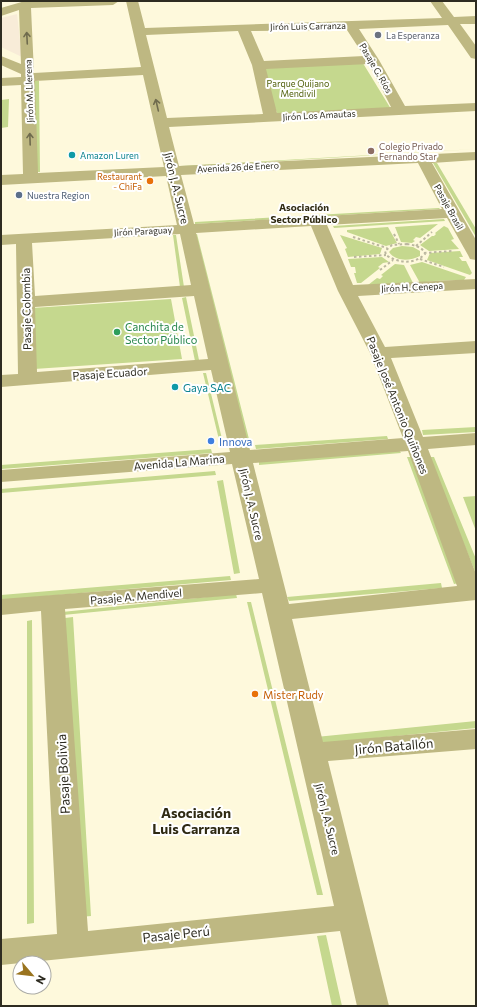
<svg xmlns="http://www.w3.org/2000/svg" width="477" height="1007" viewBox="0 0 477 1007" font-family="Commissioner,sans-serif">
<style>
.commercial{fill:#f8ecd8}
.green{fill:#c5d88e}
.lines{fill:none;stroke-linecap:round;stroke-linejoin:round}
.path{stroke:#bbb79f;stroke-width:2;stroke-dasharray:2.5 2.5;stroke-linecap:butt}
.minor{fill:#beb882;fill-rule:evenodd}
.oneway{stroke:#6f6b4d}
.worship-dot{fill:#6b7280;stroke:#fff;stroke-width:1.5}
.education-dot{fill:#8d6e63;stroke:#fff;stroke-width:1.5}
.culture-dot{fill:#0f9aa8;stroke:#fff;stroke-width:1.5}
.food-dot{fill:#e8710a;stroke:#fff;stroke-width:1.5}
.service-dot{fill:#5c6f8a;stroke:#fff;stroke-width:1.5}
.leisure-dot{fill:#2e9e5b;stroke:#fff;stroke-width:1.5}
.shop-dot{fill:#3f7fe0;stroke:#fff;stroke-width:1.5}
.labels{text-anchor:middle;dominant-baseline:central;stroke-width:4;stroke-linejoin:round;paint-order:stroke}
.far-street-label{font-size:9px;fill:#2e2c21;stroke:#fff}
.far-worship-label{font-size:9px;fill:#5b616d;stroke:#fff;text-anchor:start}
.far-park-label{font-size:9px;fill:#505f0a;stroke:#fff}
.far-education-label{font-size:9px;fill:#785e54;stroke:#fff;text-anchor:start}
.far-culture-label{font-size:9px;fill:#0d838f;stroke:#fff;text-anchor:start}
.far-food-label{font-size:9px;fill:#c56008;stroke:#fff;text-anchor:end}
.far-service-label{font-size:9px;fill:#4e5e75;stroke:#fff;text-anchor:start}
.far-neighbourhood-label{font-size:10px;font-weight:bold;fill:#2f2a13;stroke:#fff}
.street-label{font-size:11px;fill:#2e2c21;stroke:#fff}
.leisure-label{font-size:11px;fill:#27864d;stroke:#fff;text-anchor:start}
.culture-label{font-size:11px;fill:#0d838f;stroke:#fff;text-anchor:start}
.shop-label{font-size:11px;fill:#366cbe;stroke:#fff;text-anchor:start}
.food-label{font-size:11px;fill:#c56008;stroke:#fff;text-anchor:start}
.near-street-label{font-size:13px;fill:#2e2c21;stroke:#fff}
.near-neighbourhood-label{font-size:14px;font-weight:bold;fill:#2f2a13;stroke:#fff}
</style>
<rect width="100%" height="100%" fill="#fef9dc"/>
<path class="commercial" d="M17 14 22 57 1 47V18Z"/>
<path class="green" d="M361 60 391 109 278 115 257 65Z
M34 81H39L40 172H35Z
M9 99 8 127 1 128V100Z
M476 149 180 167V166Z
M433 163H437L476 229V237Z
M439 208 440 209 195 224V222Z
M444 219 445 221 334 228 333 226Z
M438 224 420 238 416 237 413 240 415 241 412 243 401 242 395 227Z
M444 226 448 228 454 239 451 240 459 249 429 251 420 245 432 236H434L436 234 435 233Z
M388 227 397 243 386 246 347 232V230Z
M197 234 250 443H241L190 235Z
M173 235H176L184 287H180Z
M340 235 382 248 380 254 348 257 345 249 347 248Z
M402 246 413 247 420 251V256C410 261 396 262 389 252L393 248Z
M460 251 463 257H459L462 261H466L472 273 470 275 427 260 430 253Z
M382 257 389 262 383 263 378 267 380 268 361 283H357L354 273H356L355 267H351L348 259Z
M422 262 466 277 464 280 432 281 420 283 410 265Z
M395 264 404 265 413 283 368 285 377 278 380 279 383 276 381 275Z
M186 297 199 360 195 361 182 298Z
M171 299 182 359 34 369 32 308Z
M203 373H206L223 443 220 444Z
M476 427V432L423 435 422 430Z
M387 436 388 439 256 449 255 445Z
M211 449 212 453 1 469V465Z
M399 450 401 453 259 465V461Z
M407 457H411L459 583 454 584Z
M429 457H434L476 559V574Z
M215 471 216 475 1 493V489Z
M223 480 240 573 234 574 217 481Z
M476 496V531L463 497Z
M230 576 231 580 1 600V595Z
M441 583 442 588 289 601 287 597Z
M236 594 237 598 63 615 62 612Z
M247 602H251L323 895H317Z
M73 617 91 916 80 917 65 618Z
M32 620 34 923 27 924V621Z
M476 721V728L317 744 316 737Z
M326 935 342 1006H332L317 936Z"/>
<g class="lines">
<path class="path" d="M394 234 399 244
M353 237 387 248
M407 244C414 245 423 247 425 254 414 265 398 263 386 255L385 251 392 245Z
M416 246 432 232
M424 253 452 251
M354 257 386 255
M420 259 444 267
M380 270 393 260"/>
<path class="minor" d="M25 1H119L113 5 31 8 34 73 141 67 126 1H138L145 28 442 18 430 1H442L454 17 476 16V24H460L476 46V59L471 58 448 25 359 29 379 60 405 106 476 103V111L169 127 179 166 476 152V160L432 163 476 240V260L470 259 468 255 447 218 327 225 353 285 476 279V289L358 296 385 347 476 341V353L391 358 423 437 476 433V445L428 449 476 574V600L292 619 323 742 476 729V749L328 761 389 1006H357L340 931 1 965V939L57 934 41 611 1 615V599L259 579 232 464 1 482V470L230 452 211 370 1 387V375L18 374 16 244 1 245V235L177 225 166 176 1 185V175L23 174 21 85 1 86V78L21 77V74L1 65V56L21 64 19 10 1 16V8ZM347 30 364 56 264 61 251 31ZM238 31 252 65 263 114 167 118 146 35ZM369 64 391 107 277 113 266 69ZM143 75 164 167 38 173 35 81ZM418 163 442 209 194 224 181 175ZM311 226 338 291 370 353 403 438 250 450 196 233ZM180 234 191 285 35 296 32 243ZM194 296 208 359 37 372 35 307ZM408 451 457 586 289 604 253 463ZM262 593 334 906 88 931 65 609Z"/>
</g>
<defs><path id="oneway-shaft" d="M-6 0H5M1.5-3L5.5 0L1.5 3" fill="none" stroke-width="1.6" stroke-linecap="round" stroke-linejoin="round"/></defs>
<g class="oneway">
<use href="#oneway-shaft" transform="translate(27 38) rotate(-93)"/>
<use href="#oneway-shaft" transform="translate(157 105) rotate(-103)"/>
<use href="#oneway-shaft" transform="translate(30 139) rotate(-92)"/>
</g>
<circle class="worship-dot" cx="378" cy="35" r="4"/>
<circle class="education-dot" cx="371" cy="151" r="4"/>
<g class="culture-dot">
<circle cx="72" cy="155" r="4"/>
<circle cx="175" cy="387" r="4"/>
</g>
<g class="food-dot">
<circle cx="150" cy="181" r="4"/>
<circle cx="255" cy="694" r="4"/>
</g>
<circle class="service-dot" cx="19" cy="195" r="4"/>
<circle class="leisure-dot" cx="117" cy="332" r="4"/>
<circle class="shop-dot" cx="211" cy="441" r="4"/>
<g class="labels">
<g class="far-street-label">
<text transform="translate(308 26) rotate(-1)">Jirón Luis Carranza</text>
<text transform="translate(376 68) rotate(60)">Pasaje G. Ríos</text>
<text transform="translate(29 91) rotate(-92)">Jirón M. Llerena</text>
<text transform="translate(319 115) rotate(-3)">Jirón Los Amautas</text>
<text transform="translate(238 167) rotate(-3)">Avenida 26 de Enero</text>
<text transform="translate(449 207) rotate(61)">Pasaje Brasil</text>
<text transform="translate(143 231) rotate(-3)">Jirón Paraguay</text>
<text transform="translate(412 287) rotate(-3)">Jirón H. Cenepa</text>
</g>
<g class="far-worship-label">
<text x="386" y="35">La Esperanza</text>
</g>
<g class="far-park-label">
<text x="298" y="83">Parque Quijano<tspan x="298" dy="10">Mendivil</tspan></text>
</g>
<g class="far-education-label">
<text x="379" y="146">Colegio Privado<tspan x="379" dy="10">Fernando Star</tspan></text>
</g>
<g class="far-culture-label">
<text x="80" y="155">Amazon Luren</text>
</g>
<g class="far-food-label">
<text x="142" y="176">Restaurant<tspan x="142" dy="10">- ChiFa</tspan></text>
</g>
<g class="far-service-label">
<text x="27" y="195">Nuestra Region</text>
</g>
<g class="far-neighbourhood-label">
<text x="304" y="207">Asociación<tspan x="304" dy="12">Sector Público</tspan></text>
</g>
<g class="street-label">
<text transform="translate(177 188) rotate(76)">Jirón J. A. Sucre</text>
<text transform="translate(26 309) rotate(-91)">Pasaje Colombia</text>
<text transform="translate(110 373) rotate(-4)">Pasaje Ecuador</text>
<text transform="translate(398 405) rotate(68)">Pasaje José Antonio Quiñones</text>
<text transform="translate(179 462) rotate(-5)">Avenida La Marina</text>
<text transform="translate(252 504) rotate(77)">Jirón J. A. Sucre</text>
<text transform="translate(136 596) rotate(-5)">Pasaje A. Mendivel</text>
<text transform="translate(328 819) rotate(76)">Jirón J. A. Sucre</text>
</g>
<g class="leisure-label">
<text x="125" y="326">Canchita de<tspan x="125" dy="13">Sector Público</tspan></text>
</g>
<g class="culture-label">
<text x="183" y="387">Gaya SAC</text>
</g>
<g class="shop-label">
<text x="219" y="441">Innova</text>
</g>
<g class="food-label">
<text x="263" y="694">Mister Rudy</text>
</g>
<g class="near-street-label">
<text transform="translate(394 746) rotate(-5)">Jirón Batallón</text>
<text transform="translate(63 774) rotate(-93)">Pasaje Bolivia</text>
<text transform="translate(176 934) rotate(-6)">Pasaje Perú</text>
</g>
<g class="near-neighbourhood-label">
<text x="196" y="812">Asociación<tspan x="196" dy="16">Luis Carranza</tspan></text>
</g>
</g>
<rect width="477" height="1007" fill="none" stroke="#2e2c21" stroke-width="4"/>
<g transform="translate(32 975) rotate(118)"><circle r="19" fill="#ffffff" stroke="#ababa6"/>
<path d="M0-3L7 15L0 10L-7 15Z" fill="#9a741f"/>
<text y="-6" font-size="11" font-weight="bold" text-anchor="middle" fill="#2e2c21">N</text>
</g>
</svg>
